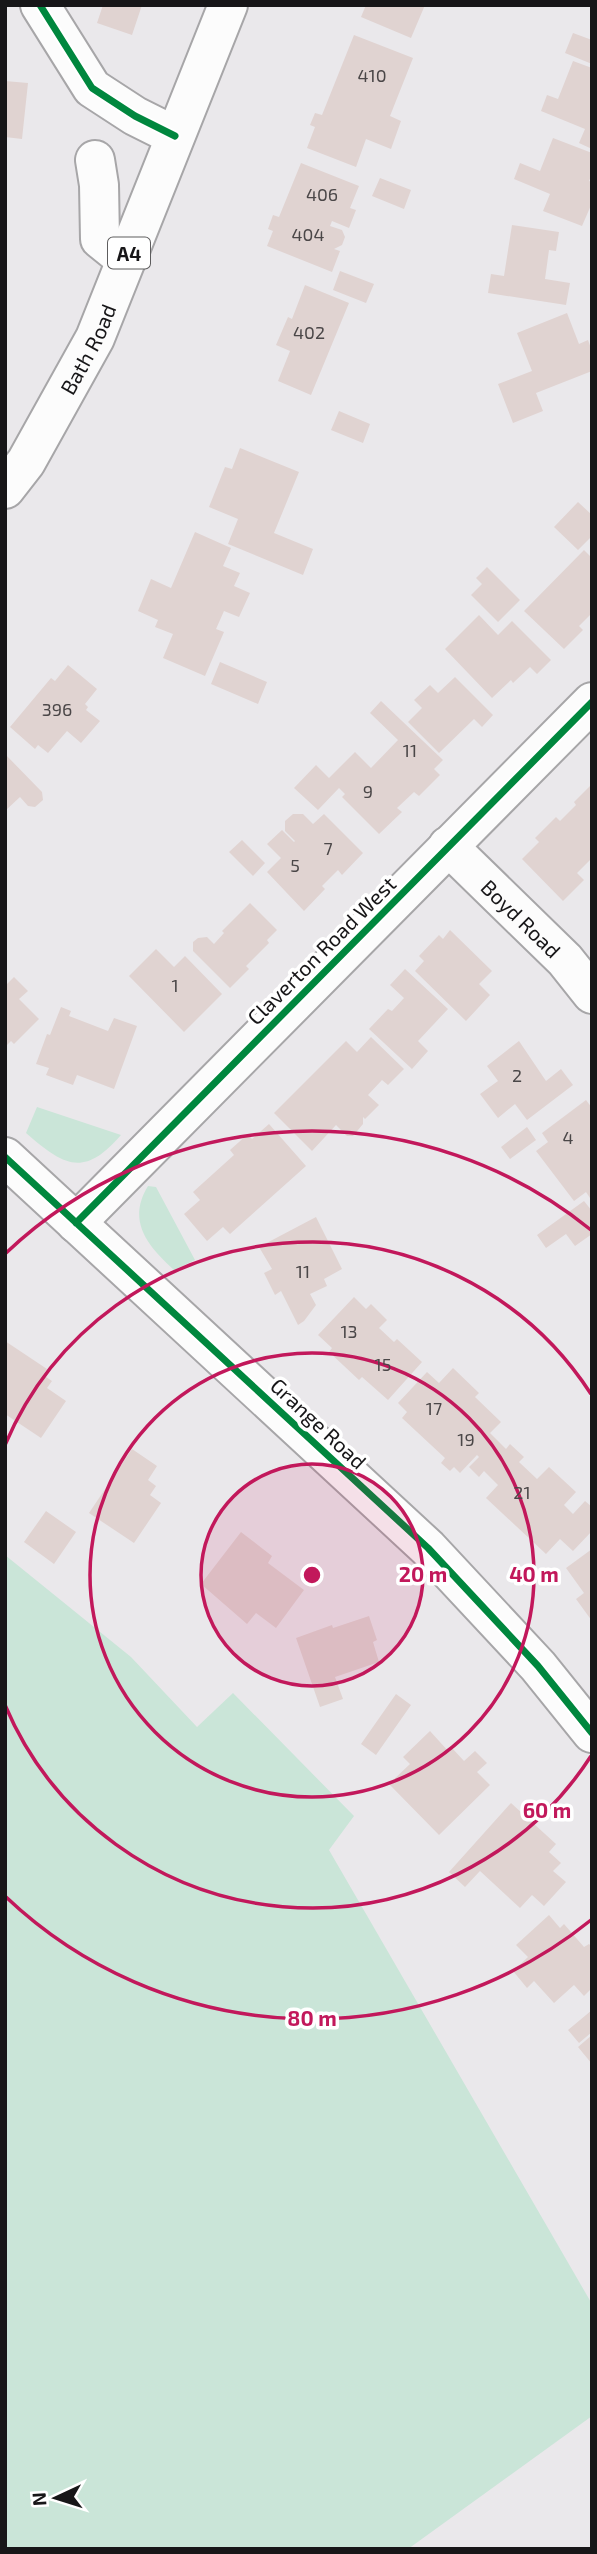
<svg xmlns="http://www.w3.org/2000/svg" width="597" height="2554" viewBox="0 0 597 2554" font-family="'Exo 2',sans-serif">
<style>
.green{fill:#cae5d8}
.building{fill:#e0d3d1}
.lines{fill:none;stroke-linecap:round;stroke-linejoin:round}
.minor-casing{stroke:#a7a6a8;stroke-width:42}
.highway-casing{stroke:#a7a6a8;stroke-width:42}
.minor{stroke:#fcfcfc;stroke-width:38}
.highway{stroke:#fcfcfc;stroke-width:38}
.cycleway-casing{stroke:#fff;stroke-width:11}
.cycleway{stroke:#00873e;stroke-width:7}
.ring{fill:none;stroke:#c2185b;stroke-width:3.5}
.labels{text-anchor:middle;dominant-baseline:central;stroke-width:7;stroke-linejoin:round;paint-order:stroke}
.number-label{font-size:18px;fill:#4b4748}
.shield{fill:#fff;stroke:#5d5c5d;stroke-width:2}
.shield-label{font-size:19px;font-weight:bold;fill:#171618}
.street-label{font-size:21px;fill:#171618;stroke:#fff}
.centre{fill:#c2185b;stroke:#fff;stroke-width:3.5}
.ring-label{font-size:21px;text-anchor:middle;font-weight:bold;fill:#c2185b;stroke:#fff;stroke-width:7;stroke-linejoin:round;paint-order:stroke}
</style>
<rect width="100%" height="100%" fill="#eae8eb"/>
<path class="green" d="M37 1107 121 1135C84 1178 64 1166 26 1133Z
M148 1186 156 1187 195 1260 174 1270C149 1247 126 1222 148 1186Z
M5 1555 131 1657 197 1727 233 1693 354 1816 329 1850 592 2304V2416L408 2549H5Z"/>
<path class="building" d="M103 5H142L132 35 97 23Z
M366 5H425L411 38 361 17Z
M573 33 592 40V64L565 53Z
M354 35 413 58 390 116 401 121 391 149 366 139 356 167 307 148 315 127 310 125 315 113 322 115Z
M573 61 592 68V149L579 143 585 129 541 111 547 95 558 99Z
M5 81 28 83 22 139 5 137Z
M553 138 592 153V174L589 181 592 182V203L582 226 543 211 550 194 514 179 520 163 540 171Z
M301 163 359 186 350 208 356 210 349 228 332 221 330 226 342 230 345 237 342 245 334 249 340 251 332 272 267 246 273 231 268 229 273 215 279 217Z
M380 178 411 190 404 209 372 196Z
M512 225 559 232 556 251 549 250 545 279 570 283 566 305 488 293 491 274 504 276Z
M340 271 374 284 366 303 333 290Z
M305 285 349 303 311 395 278 381 290 351 276 345 288 317 292 319Z
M567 313 579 344 588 340 592 351V371L536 393 543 411 513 423 498 384 532 371 517 333Z
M339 411 370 424 363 443 331 430Z
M240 448 299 472 274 533 313 549 303 575 228 544 238 519 209 507 225 467 232 469Z
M578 502 592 515V536L578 550 554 527Z
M195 532 231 548 223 566 240 573 234 586 250 593 239 617 224 611 216 629 224 632 205 676 163 658 173 634 155 627 158 620 138 611 151 579 171 588Z
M584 550 592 558V613L579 626 583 630 564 649 524 611Z
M487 567 520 600 498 622 471 595 482 584 476 578Z
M479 615 498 635 512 621 551 660 537 674 530 667 513 683 511 680 492 698 445 649Z
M220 662 267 682 258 704 211 684Z
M68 665 97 689 85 704 88 707 86 710 100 721 81 743 67 731 48 753 38 745 35 749 10 727 51 678 55 681Z
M455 677 493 715 482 727 474 719 439 753 408 722 422 708 414 700 430 685 438 693Z
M381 701 443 760 434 769 440 775 419 796 414 792 397 808 402 812 379 834 342 797 345 794 339 788 318 810 294 788 316 765 329 778 355 752 371 768 398 740 370 713Z
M5 754 42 792 43 800 35 807 28 806 20 797 5 811Z
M592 784V858L577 873 584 880 563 901 522 859 539 842 535 838 556 817 560 821 576 805 574 802Z
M293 814H303L313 824 324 814 363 853 342 875 338 870 322 886 325 889 304 911 267 872 281 858 267 844 282 830 294 842 295 841 285 831V821Z
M242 840 265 863 253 876 229 852Z
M250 903 277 930 267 940 269 943 246 966 249 969 230 988 193 951V942L198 938 207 937 214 944 224 933 222 931Z
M450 930 492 971 479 984 490 995 466 1021 415 971 424 961 419 956 439 935 443 939Z
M156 949 174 967 185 956 222 994 184 1032 129 976Z
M405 969 448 1009 418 1041 428 1051 412 1069 369 1029 388 1009 392 1011 404 998 390 985Z
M14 977 28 991 19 999 39 1019 14 1044 11 1041 5 1047V986Z
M61 1007 71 1011 69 1016 108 1031 114 1018 137 1026 114 1089 77 1075 73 1085 46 1075 49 1068 36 1064 47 1034 50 1035Z
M371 1037 404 1069 388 1085 382 1080 368 1095 379 1105 365 1119 363 1117V1124L353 1136H347L336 1125 312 1151 274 1113 346 1041 357 1052Z
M519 1041 546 1081 561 1069 573 1085 527 1120 515 1104 498 1118 480 1094 498 1081 487 1066Z
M586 1100 592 1108V1201L586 1192 574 1201 536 1151 548 1142 542 1133Z
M269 1124 306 1166 230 1234 223 1227 207 1241 184 1214 200 1200 193 1192 234 1155 230 1150 248 1134 252 1139Z
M527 1127 536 1140 510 1159 501 1147Z
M584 1201 592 1211V1234L575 1246 566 1234 546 1248 537 1235Z
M316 1217 342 1269 324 1279 327 1286 310 1294 316 1305 304 1321 298 1325 281 1291 275 1295 264 1273 272 1269 259 1247Z
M354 1297 366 1309 371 1304 387 1320 379 1328 394 1342 397 1339 422 1362 388 1400 362 1377 359 1380 343 1365 329 1352 332 1348 318 1335Z
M5 1341 47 1369 43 1375 52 1381 47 1388 66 1401 41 1438 5 1414Z
M453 1368 479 1393 475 1397 501 1422 490 1433 506 1449 510 1444 524 1457 519 1462 537 1479 549 1467 576 1492 564 1505 573 1514 585 1501 592 1507V1531L573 1551 560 1539 546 1554 486 1498 498 1485 484 1471 479 1477 469 1467 479 1457 477 1455 460 1473 454 1467 450 1471 441 1463 445 1458 402 1418 407 1412 398 1403 427 1372 439 1383Z
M132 1449 157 1466 148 1480 156 1486 150 1495 161 1503 134 1543 89 1513Z
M46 1511 76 1532 54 1564 24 1542Z
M241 1532 272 1556 268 1563 304 1590 276 1628 256 1613 247 1624 201 1584Z
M592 1549V1621L576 1599 584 1593 566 1568Z
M369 1616 377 1640 373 1642 379 1662 335 1677 343 1699 320 1707 296 1638 332 1625 333 1628Z
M396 1694 411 1705 376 1755 361 1744Z
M430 1731 449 1752 452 1748 464 1761 475 1751 487 1763 477 1772 490 1785 439 1835 389 1784 410 1764 403 1757Z
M511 1803 556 1844 549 1852 561 1863 553 1871 566 1882 544 1906 532 1895 520 1908 480 1871 465 1887 449 1872Z
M549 1915 560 1928 564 1924 584 1947 589 1944 592 1947V1988L584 1996 574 1985 554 2003 534 1981 527 1988 513 1971 528 1957 516 1945Z
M592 2010V2032L579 2043 568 2030Z
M592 2035V2064L578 2047Z"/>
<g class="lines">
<g class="minor-casing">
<g id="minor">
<path d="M40 5 92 88 135 116 175 136"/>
<path d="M95 160 99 185 100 239 126 260"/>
<path id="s1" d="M448 846 565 960 592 994"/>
<path d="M5 1157 428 1548 538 1666 592 1733"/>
<path d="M76 1223 592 702"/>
</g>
</g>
<g class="highway-casing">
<g id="highway">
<path id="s2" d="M5 489 26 462 95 338 228 5"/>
</g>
</g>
<use href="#minor" class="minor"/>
<use href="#highway" class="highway"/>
<g class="cycleway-casing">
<path id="cycleway" d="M40 5 92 88 135 116 175 136
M5 1157 428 1548 538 1666 592 1733
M76 1223 592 702"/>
</g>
<use href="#cycleway" class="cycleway"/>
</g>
<circle cx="312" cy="1575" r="111" fill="#c2185b" fill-opacity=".12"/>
<g class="ring">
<circle cx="312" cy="1575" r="111"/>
<circle cx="312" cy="1575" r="222"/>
<path d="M591 1756A333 333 0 0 1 5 1705M5 1445A333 333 0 0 1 591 1394"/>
<path d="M591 1920A444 444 0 0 1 6 1897M6 1253A444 444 0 0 1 591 1230"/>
</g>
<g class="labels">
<g class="number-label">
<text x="372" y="75">410</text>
<text x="322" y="194">406</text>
<text x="308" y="234">404</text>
<text x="309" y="332">402</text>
<text x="57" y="709">396</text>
<text x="410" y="750">11</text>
<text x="368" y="791">9</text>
<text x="328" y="848">7</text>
<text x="295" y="865">5</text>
<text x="175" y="985">1</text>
<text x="517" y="1075">2</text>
<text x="568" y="1137">4</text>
<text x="303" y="1271">11</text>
<text x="349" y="1331">13</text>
<text x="383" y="1364">15</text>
<text x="434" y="1408">17</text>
<text x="466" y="1439">19</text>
<text x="522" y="1492">21</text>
</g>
<rect class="shield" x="108" y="237.5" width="42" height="31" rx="5"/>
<g class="shield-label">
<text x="129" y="253">A4</text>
</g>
<g class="street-label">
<text stroke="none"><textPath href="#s2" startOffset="163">Bath Road</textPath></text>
<text stroke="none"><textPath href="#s1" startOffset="103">Boyd Road</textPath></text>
<text transform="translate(321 950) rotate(-45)">Claverton Road West</text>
<text transform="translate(319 1423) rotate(43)">Grange Road</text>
</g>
</g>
<circle cx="312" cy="1575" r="10" class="centre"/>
<g class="ring-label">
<text x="423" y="1582">20 m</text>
<text x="534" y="1582">40 m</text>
<text x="547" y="1818">60 m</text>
<text x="312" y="2026">80 m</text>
</g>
<rect width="597" height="2554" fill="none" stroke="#171618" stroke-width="14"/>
<g transform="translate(56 2498) rotate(266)" stroke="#ffffff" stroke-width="5" paint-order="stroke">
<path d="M0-5L12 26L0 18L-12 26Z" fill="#171618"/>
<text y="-10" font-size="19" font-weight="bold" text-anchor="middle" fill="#171618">N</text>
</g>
</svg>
